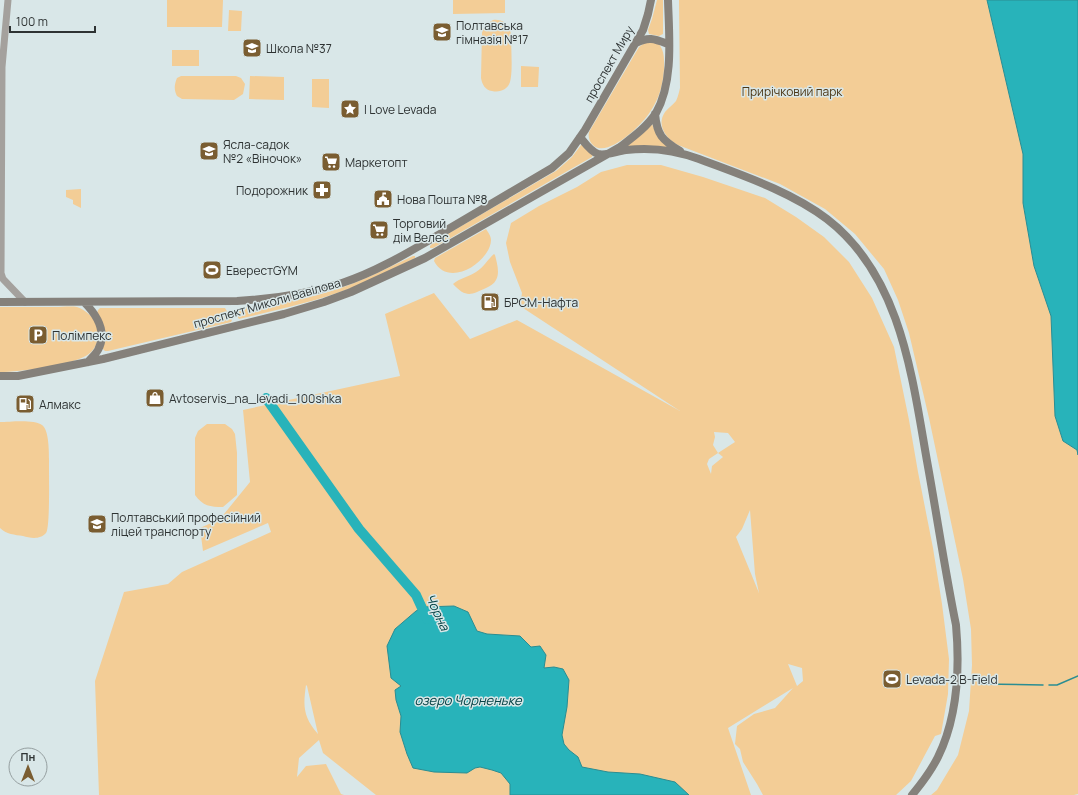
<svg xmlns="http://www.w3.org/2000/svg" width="1078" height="795" viewBox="0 0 1078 795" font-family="Manrope,sans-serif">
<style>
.green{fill:#f3cd96;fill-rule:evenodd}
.water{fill:#28b3ba;stroke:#2a8d92}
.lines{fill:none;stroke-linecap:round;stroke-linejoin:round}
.stream{stroke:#2a8d92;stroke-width:1.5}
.river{stroke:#28b3ba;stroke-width:10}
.tertiary{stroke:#a4a19d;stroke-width:7}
.secondary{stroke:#85817b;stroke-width:8}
.labels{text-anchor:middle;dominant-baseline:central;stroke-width:3;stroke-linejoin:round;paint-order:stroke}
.poi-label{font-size:12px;fill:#2e3333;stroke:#d9e7e8;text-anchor:start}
.street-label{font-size:12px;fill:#2e3333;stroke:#d9e7e8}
.park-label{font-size:12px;fill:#4c3716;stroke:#d9e7e8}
.water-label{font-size:13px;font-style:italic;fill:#064346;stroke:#d9e7e8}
</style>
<rect width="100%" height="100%" fill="#d9e7e8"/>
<path class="green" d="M167 0H223L222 27H167Z
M453 0H505V13L453 14Z
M657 0H663V34L659 36 649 34 648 30 652 19Z
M679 0H987L1023 154V203L1034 266 1051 316 1055 416 1063 441 1077 450 1078 455V794L1074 795H931L937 790 958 755 969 711 972 665 971 629 963 579 929 418 909 333 898 300 884 269 855 234 825 209 780 184 678 145C666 139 656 125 665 112 668 108 673 105 676 101 678 97 679 92 680 88Z
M229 10 242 11 241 31H228Z
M493 20C503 19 509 24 511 34 511 46 513 72 510 82 508 89 500 93 492 91 485 90 482 84 481 78L482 32 485 25Z
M646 42 658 43C665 51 664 59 664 69 663 85 659 99 650 112 642 125 609 157 594 146 589 142 588 137 589 132L639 47Z
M172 50H199V66H172Z
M521 66 539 67 538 87H521Z
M181 76H236L241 78 245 84 243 94 234 100 182 99 177 96C174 90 174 85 177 78Z
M250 76 284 77V100L249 99Z
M312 79H329V108L312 107Z
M652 124 657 136 668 147 623 148 640 136Z
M581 145H582L593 154 592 157 433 248H430V246L434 242 556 171 572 157Z
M627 165H661L703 177 765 198 796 217 824 237 849 262 872 298 894 347 909 420 918 472 933 548 942 604 949 659 948 694 941 734 935 736 911 781 896 795H763L757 784 743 762 740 749 735 744 737 726 754 714 775 708 793 688 728 728 751 795H376L323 753 319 740 299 758 297 777 306 766 326 764 341 794 344 795H99L95 681 124 592 168 584 182 572 271 532 268 523 203 551 200 528 220 519 250 482 243 410 400 376 385 314 434 293 470 339 517 320 680 411 520 306 522 293 510 262 506 243 511 223 539 206 577 187 601 172ZM714 432 728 433 735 442 718 453 713 445 715 437ZM718 453 723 457 712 466 711 474 707 464 709 459ZM750 510 755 574 759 593 736 537 742 529ZM788 664 802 668 803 681 797 686ZM306 685 307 686 318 734C303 717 303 706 306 685Z
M81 189V208L73 204V200L66 197V190Z
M486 229C488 232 491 236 491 240 491 244 489 249 487 252 476 270 446 284 434 261L435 258Z
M494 254 495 255C497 263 500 273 496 280 494 284 490 286 486 288 471 295 466 298 453 284 460 278 468 277 476 272 484 267 487 260 494 254Z
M413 256H415V258C394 269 373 279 351 288 315 302 276 310 239 319L234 312 240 308C270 304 299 301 328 292 357 284 385 269 413 256Z
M0 307C18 307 37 307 55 307 62 307 71 306 77 307 86 310 93 317 97 325 101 334 97 347 90 353 77 365 18 372 0 372Z
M100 308H225L232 320 231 322 108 351H105L102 348 97 313 98 310Z
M0 422C10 422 34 419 42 425 50 430 49 458 49 467 49 476 50 529 46 533 40 540 30 538 23 536 15 535 6 534 0 528Z
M207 424H225L232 429 235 434 237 453V495L223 507C210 507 203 506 195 495V438L198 431Z"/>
<path class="water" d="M987 0H1078V455L1077 450 1063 441 1055 416 1051 316 1034 266 1023 203V154Z
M454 606 468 612 477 631 487 634 520 636 531 647 540 646 546 655 544 668 554 667 563 669 569 680 567 707 562 735 564 744 569 750 578 757 582 767 608 772 640 774 675 782 689 795H510V784L501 773 492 770 480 767 475 768 467 773 434 772 413 768 407 754 400 732 401 716 396 700 395 690 401 686 391 678 387 646 395 629 416 611 423 607Z"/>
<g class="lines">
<path class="stream" d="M982 684 1043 685
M1049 685H1057L1078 676"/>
<path class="river" d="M266 398 359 529 416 595 427 619"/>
<path class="tertiary" d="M8 0 2 67 1 273 3 279 25 302"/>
<path class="secondary" d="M636 43C649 36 655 39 668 44
M655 114C657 135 662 140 680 151
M580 137C585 143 590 151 598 154 607 156 617 151 626 150 651 147 675 150 699 159 741 175 790 191 827 219 901 276 912 376 927 461 937 516 945 571 956 625 960 670 958 716 938 757 931 771 922 783 912 795
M0 302 237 301C272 299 307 294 342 283 376 272 409 252 440 234 477 212 515 190 552 168L569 153 585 130 643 30 648 14 651 0
M84 302C96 314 108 331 98 350 96 354 91 358 88 362
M0 376H18L103 359 284 314 324 302 351 292 425 258 620 147C633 137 647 127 656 113 674 81 669 35 668 0"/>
</g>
<defs>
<g id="school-square" transform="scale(1)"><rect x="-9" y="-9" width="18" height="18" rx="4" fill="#7a5d31" stroke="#d9e7e8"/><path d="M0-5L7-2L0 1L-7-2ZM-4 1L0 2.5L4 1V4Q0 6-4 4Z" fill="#fff"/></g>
<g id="sight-square" transform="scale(1)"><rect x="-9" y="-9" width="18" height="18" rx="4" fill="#7a5d31" stroke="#d9e7e8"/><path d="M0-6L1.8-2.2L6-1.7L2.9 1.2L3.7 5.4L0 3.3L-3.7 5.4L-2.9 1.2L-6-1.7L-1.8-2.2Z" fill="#fff"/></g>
<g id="supermarket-square" transform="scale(1)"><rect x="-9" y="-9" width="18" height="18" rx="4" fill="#7a5d31" stroke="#d9e7e8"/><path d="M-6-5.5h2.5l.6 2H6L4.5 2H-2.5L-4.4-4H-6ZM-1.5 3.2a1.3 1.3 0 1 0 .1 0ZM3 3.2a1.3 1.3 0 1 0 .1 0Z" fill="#fff"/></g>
<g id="pharmacy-square" transform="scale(1)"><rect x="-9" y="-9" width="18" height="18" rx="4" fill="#7a5d31" stroke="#d9e7e8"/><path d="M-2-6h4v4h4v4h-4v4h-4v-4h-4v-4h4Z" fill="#fff"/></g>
<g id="civic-square" transform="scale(1)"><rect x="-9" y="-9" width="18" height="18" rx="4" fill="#7a5d31" stroke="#d9e7e8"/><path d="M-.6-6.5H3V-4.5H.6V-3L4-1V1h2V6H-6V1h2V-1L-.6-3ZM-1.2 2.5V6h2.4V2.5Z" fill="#fff"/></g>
<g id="stadium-square" transform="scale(1)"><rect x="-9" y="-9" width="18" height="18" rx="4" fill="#7a5d31" stroke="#d9e7e8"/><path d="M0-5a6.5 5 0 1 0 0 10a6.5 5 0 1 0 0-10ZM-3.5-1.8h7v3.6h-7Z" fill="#fff"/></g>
<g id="fuel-square" transform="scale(1)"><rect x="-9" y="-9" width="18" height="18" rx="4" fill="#7a5d31" stroke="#d9e7e8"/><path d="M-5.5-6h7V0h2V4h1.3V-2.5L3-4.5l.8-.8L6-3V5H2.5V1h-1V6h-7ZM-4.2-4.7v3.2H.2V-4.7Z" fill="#fff"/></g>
<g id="parking-square" transform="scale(1)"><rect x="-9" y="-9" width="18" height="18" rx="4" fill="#7a5d31" stroke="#d9e7e8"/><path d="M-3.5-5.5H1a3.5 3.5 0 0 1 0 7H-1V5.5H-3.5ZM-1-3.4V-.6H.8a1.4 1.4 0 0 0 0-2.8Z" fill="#fff"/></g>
<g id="shop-square" transform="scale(1)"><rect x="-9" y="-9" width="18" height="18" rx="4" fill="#7a5d31" stroke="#d9e7e8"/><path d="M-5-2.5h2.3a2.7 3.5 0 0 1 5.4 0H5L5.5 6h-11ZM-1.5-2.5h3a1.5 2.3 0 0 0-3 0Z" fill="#fff"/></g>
<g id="university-square" transform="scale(1)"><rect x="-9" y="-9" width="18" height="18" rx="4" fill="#7a5d31" stroke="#d9e7e8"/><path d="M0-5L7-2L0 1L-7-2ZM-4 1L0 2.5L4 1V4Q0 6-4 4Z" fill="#fff"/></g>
</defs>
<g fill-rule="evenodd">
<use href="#school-square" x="442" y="32"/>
<use href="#school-square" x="252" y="48"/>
<use href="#sight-square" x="350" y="109"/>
<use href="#school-square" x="209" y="151"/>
<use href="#supermarket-square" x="331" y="162"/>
<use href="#pharmacy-square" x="322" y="190"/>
<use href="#civic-square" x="383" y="199"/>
<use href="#supermarket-square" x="379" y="230"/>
<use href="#stadium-square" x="212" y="270"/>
<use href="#fuel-square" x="490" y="302"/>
<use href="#parking-square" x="38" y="335"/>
<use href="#shop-square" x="155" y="398"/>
<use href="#fuel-square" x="25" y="404"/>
<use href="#university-square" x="97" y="524"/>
<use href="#stadium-square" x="892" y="679"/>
</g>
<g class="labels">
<g class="poi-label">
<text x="456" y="25">Полтавська<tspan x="456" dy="14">гімназія №17</tspan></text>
<text x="266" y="48">Школа №37</text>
<text x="364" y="109">I Love Levada</text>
<text x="223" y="144">Ясла-садок<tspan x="223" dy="14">№2 «Віночок»</tspan></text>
<text x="345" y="162">Маркетопт</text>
<text x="308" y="190" text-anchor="end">Подорожник</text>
<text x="397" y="199">Нова Пошта №8</text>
<text x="393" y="223">Торговий<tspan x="393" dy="14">дім Велес</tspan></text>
<text x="226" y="270">ЕверестGYM</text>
<text x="504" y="302">БРСМ-Нафта</text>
<text x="52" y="335">Полімпекс</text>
<text x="169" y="398">Avtoservis_na_levadi_100shka</text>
<text x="39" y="404">Алмакс</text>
<text x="111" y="517">Полтавський професійний<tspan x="111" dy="14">ліцей транспорту</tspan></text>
<text x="906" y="679">Levada-2 B-Field</text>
</g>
<g class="street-label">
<text transform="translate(609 64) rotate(-60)">проспект Миру</text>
<text transform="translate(267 303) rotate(-16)">проспект Миколи Вавілова</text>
</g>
<g class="park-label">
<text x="792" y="91">Прирічковий парк</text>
</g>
<g class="water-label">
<text transform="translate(438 612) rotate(65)">Чорна</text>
<text x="468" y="700">озеро Чорненьке</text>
</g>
</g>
<g transform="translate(28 767)"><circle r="19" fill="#d9e7e8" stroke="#959fa0"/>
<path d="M0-3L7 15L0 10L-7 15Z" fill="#7a5d31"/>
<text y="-6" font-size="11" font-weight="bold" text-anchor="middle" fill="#2e3333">Пн</text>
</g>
<path d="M10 26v6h85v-6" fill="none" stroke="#2e3333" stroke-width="2"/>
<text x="16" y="26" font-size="12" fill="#2e3333" stroke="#d9e7e8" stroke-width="3" paint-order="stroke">100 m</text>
</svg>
